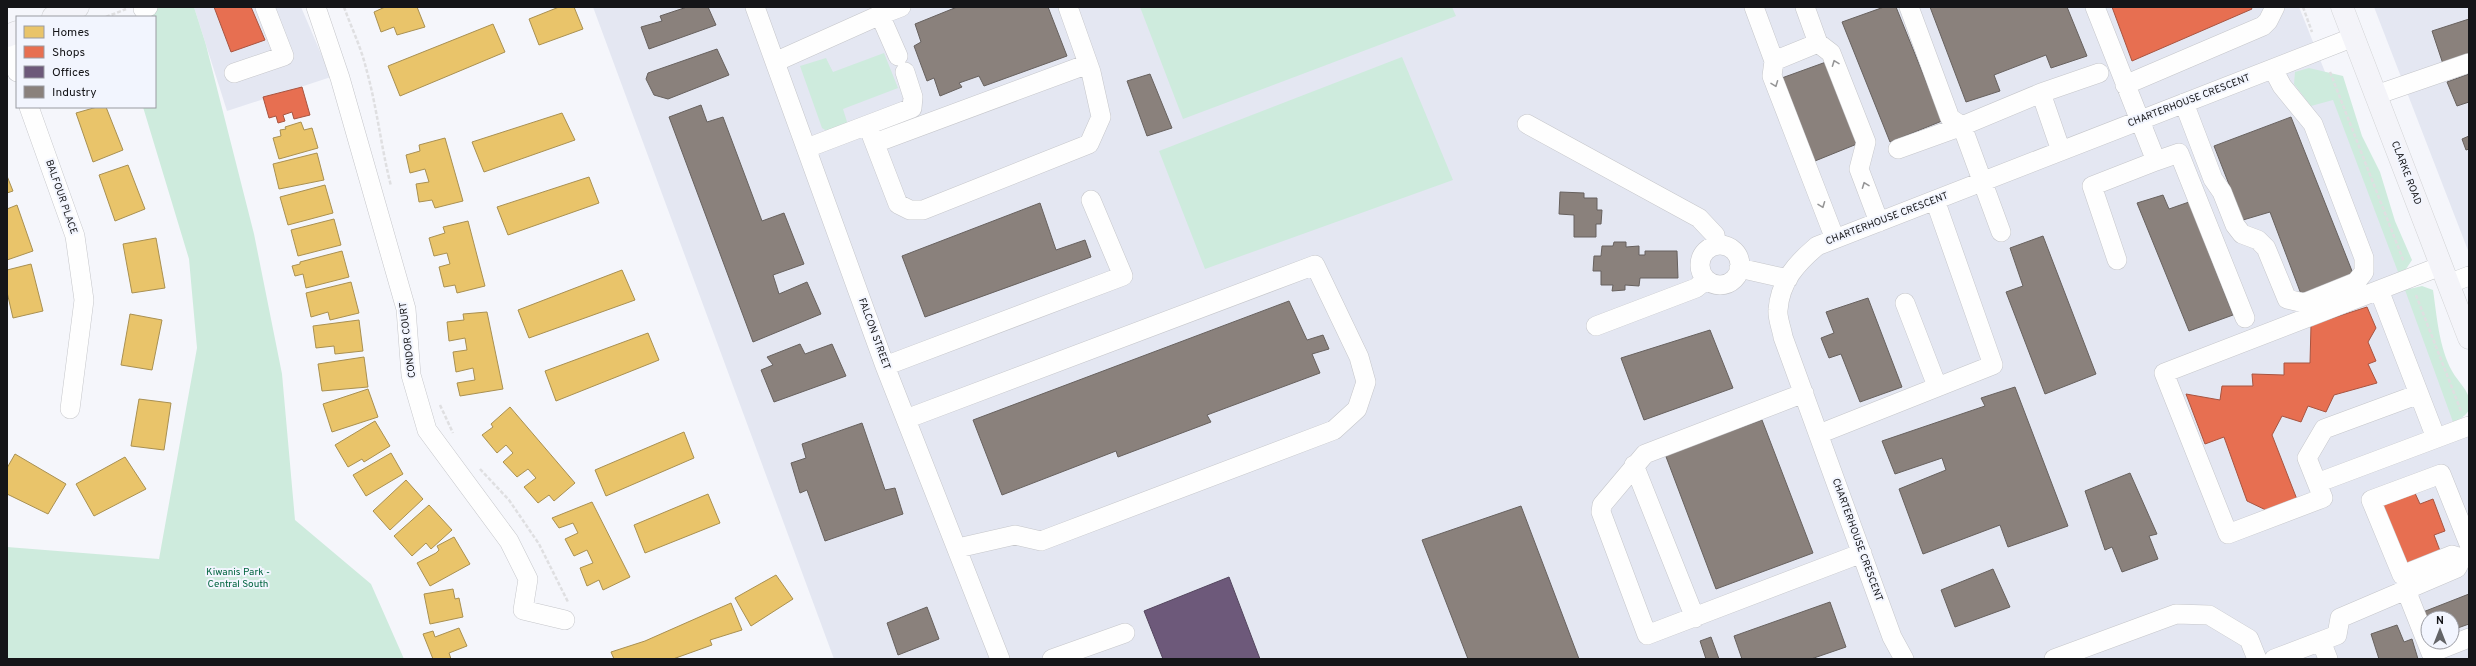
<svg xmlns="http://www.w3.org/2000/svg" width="2476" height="666" viewBox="0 0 2476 666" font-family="Overpass,sans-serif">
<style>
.built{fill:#e4e7f2;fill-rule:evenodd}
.green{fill:#ceebdd}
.homes{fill:#e9c46a;stroke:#a99051}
.shops{fill:#e76f51;stroke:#a85440}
.offices{fill:#6d597a;stroke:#53455d}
.industry{fill:#8a817c;stroke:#67615e}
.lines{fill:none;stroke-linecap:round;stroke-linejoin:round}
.minor-casing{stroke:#c5c6ca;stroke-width:20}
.major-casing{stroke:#d1d2d4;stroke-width:23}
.path{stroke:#dfdfe1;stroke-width:2.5;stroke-dasharray:4 2;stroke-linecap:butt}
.minor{stroke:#fefefe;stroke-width:19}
.major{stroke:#f4f4f9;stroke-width:22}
.oneway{stroke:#959596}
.labels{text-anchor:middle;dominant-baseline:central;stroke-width:4;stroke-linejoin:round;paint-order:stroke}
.street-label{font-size:10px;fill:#151518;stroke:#f2f5fe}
.park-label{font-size:10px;fill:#00643f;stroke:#f2f5fe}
</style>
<rect width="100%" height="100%" fill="#f5f6fb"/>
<path class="built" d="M194 7H301L331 77 227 111Z
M593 7H2299L2469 432V659H834ZM2428 618H2452V642H2428Z
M2374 7H2469V253Z"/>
<path class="green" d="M161 7H194L206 45 254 234 282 374 295 520 371 584 404 659H7V547L159 559 197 348 189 259 143 107H155V17H136Z
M1140 7H1452L1456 16 1183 119Z
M884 53 898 88 843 109 848 125 830 133 822 128 800 66 826 58 833 72Z
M1402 57 1453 180 1205 269 1159 151Z
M2309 68 2343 76 2362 136 2380 172 2395 221 2412 260 2406 269 2398 272 2333 100 2311 106 2294 84 2295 72Z
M2422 286 2433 290C2437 317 2439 347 2452 371 2459 384 2473 393 2469 409 2467 416 2459 419 2453 422L2405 290Z"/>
<path class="homes" d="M385 7H417L425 27 397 35 394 27 381 32 374 12Z
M559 7H574L583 29 539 45 529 19Z
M493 24 505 52 400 96 388 66Z
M97 107H106L123 150 93 162 76 113Z
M562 113 575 140 484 172 472 142Z
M301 122 304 130 312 128 318 148 279 159 273 138 281 136 280 130 286 129 285 127Z
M445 138 463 201 435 208 432 200 419 202 416 184 429 182 425 169 410 173 406 155 420 151 419 145Z
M317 153 324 180 279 189 273 164Z
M128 165 145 209 115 221 99 175Z
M7 176 13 191 7 193Z
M589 177 599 203 508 235 497 207Z
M325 185 333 213 288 225 280 197Z
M17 205 33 251 7 260V209Z
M334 219 341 245 298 256 291 230Z
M468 221 485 286 457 293 455 285 444 287 439 267 450 264 447 253 434 256 429 238 445 233 443 227Z
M156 238 165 288 132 293 123 244Z
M342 251 349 277 306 288 303 274 295 276 292 266 300 264V262Z
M31 264 43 311 13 318 7 292V270Z
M622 270 635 300 529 338 518 310Z
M351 282 359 313 330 320 328 312 311 317 306 293Z
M487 312 503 389 460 396 457 383 475 380 473 368 456 372 453 352 467 350 465 338 449 341 447 322 464 320 463 314Z
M130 314 162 320 152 370 121 365Z
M359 320 363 351 335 354 334 346 316 348 313 326Z
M648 333 659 360 556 401 545 371Z
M364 357 368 387 322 391 318 364Z
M368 389 378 417 332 432 323 404Z
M139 399 171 403 164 450 131 446Z
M510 407 575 483 554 501 549 495 538 503 524 487 536 478 528 469 517 477 503 462 513 453 506 445 497 453 482 435 493 427 491 424Z
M375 421 390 446 364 462 362 459 348 467 335 445Z
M684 432 694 458 606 496 595 470Z
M391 453 403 474 366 496 353 475Z
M15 454 66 484 48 514 7 494V468Z
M125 457 146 489 94 516 76 484Z
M406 480 423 499 390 530 373 511Z
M708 494 720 523 645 553 634 525Z
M592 502 630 577 603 590 599 580 587 586 580 568 593 563 587 550 574 556 565 539 578 533 573 523 559 528 552 518Z
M429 505 452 530 431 549 426 543 412 556 394 536Z
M454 537 470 564 430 586 417 563 436 553 439 550 437 546Z
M776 575 793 599 751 626 735 598Z
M453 589 455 599 459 598 463 617 430 624 424 594Z
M731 603 742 630 710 640 712 645 673 659H614L611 652 645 641Z
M459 628 467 646 449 653 451 659H433L423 634 433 631 435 637Z"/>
<path class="shops" d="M214 7H251L265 40 231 52Z
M2112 7H2251L2252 9 2132 61Z
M302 87 310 115 294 119 292 112 283 115 285 121 278 123 276 116 269 118 263 97Z
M2367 307 2376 328 2368 342 2376 361 2368 364 2377 383 2334 395 2326 412 2308 406 2301 422 2282 416 2272 435 2298 502 2268 511 2247 501 2224 437 2205 444 2186 394 2220 400 2222 386H2253L2252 374 2284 375V363H2310L2311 325Z
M2414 491 2420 504 2433 499 2445 531 2434 535 2442 556 2407 569 2382 503Z"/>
<path class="offices" d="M1229 577 1260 659H1163L1144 611Z"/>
<path class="industry" d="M687 7H708L716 25 649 49 641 27 662 21 660 16Z
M957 7H1048L1067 56 984 86 979 76 959 83 962 87 940 96 934 78 927 81 914 46 921 42 915 24Z
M1884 7H1896L1942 121 1890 142 1842 22Z
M1930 7H2067L2087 56 2051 68 2046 55 1994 75 2000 91 1966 102Z
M2469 19V58L2444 67 2432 31Z
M717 49 729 75 668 99 654 95 646 79 648 73Z
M1826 62 1857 144 1810 163 1779 79Z
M1150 74 1172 128 1147 136 1127 81Z
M2469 74V102L2457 106 2447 82Z
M701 105 707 122 723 117 762 221 784 213 804 264 773 275 779 294 807 282 821 314 753 342 669 117Z
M2291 117 2354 276 2301 294 2270 212 2243 220 2214 146Z
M2469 136V149L2466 150 2462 139Z
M1560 192 1584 193V198H1597V210H1602L1601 224H1596V237H1574V215L1559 214Z
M2163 195 2169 209 2189 202 2233 315 2189 331 2137 203Z
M1040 203 1056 250 1085 240 1091 257 925 317 902 256Z
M2043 236 2096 374 2045 394 2006 292 2023 286 2010 248Z
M1614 242H1626V247L1639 246V255H1645V251H1677L1678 278H1640L1639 286 1625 285V290L1612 291 1613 285H1601V271H1593L1594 256H1601L1602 246H1613Z
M1868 298 1902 387 1860 402 1841 354 1829 358 1821 338 1834 333 1826 312Z
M1289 301 1307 340 1323 335 1329 349 1312 354 1320 373 1207 415 1211 422 1118 457 1116 451 1002 495 973 420Z
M1710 330 1733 388 1644 420 1621 358Z
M800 344 805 354 832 344 846 376 774 402 761 370 773 365 767 357Z
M2015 387 2068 526 2008 547 2000 525 1923 554 1899 489 1946 470 1942 458 1895 474 1882 441 1985 406 1981 398Z
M1762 420 1813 553 1716 589 1665 454Z
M862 423 885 490 895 488 903 514 825 541 807 490 800 493 791 463 806 458 802 444Z
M2130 473 2157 534 2149 536 2158 559 2122 572 2112 547 2105 550 2085 491Z
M1521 506 1579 659H1468L1422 540Z
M1993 569 2010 607 1955 627 1941 590Z
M2469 594V624L2452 630V618H2428V624L2423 612Z
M1830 602 1846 647 1811 659H1742L1734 636Z
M927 607 939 639 898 655 887 623Z
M2397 625 2404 642 2412 639 2418 659H2379L2371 634Z
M1711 637 1719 659H1706L1700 641Z"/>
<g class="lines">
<g class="minor-casing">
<path id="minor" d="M316 7 340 78 406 309 411 375 427 430 509 541 528 579 523 610 565 620
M755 7 885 366 1000 659
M1754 7 1774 61 1772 76 1835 239
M1805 7 1818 43 1831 53 1866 142 1859 169 1879 222
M1909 7 1950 118 1962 126 2001 232
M2095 7 2156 161 2092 186 2117 260
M143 9 148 7
M880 15 901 7
M7 43 17 72
M1774 61 1818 43
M775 62 880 15 898 56
M234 73 284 56 265 7
M2125 85 2263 26 2268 21 2275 7
M2041 93 2099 73
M2376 95 2469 63
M2184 103 2213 179 2222 192 2235 225 2242 234 2258 240 2266 248 2287 299 2304 303 2356 282 2364 272V258L2313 124 2282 86 2273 69
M29 107 75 236 84 300 70 409
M1527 124 1699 218 1715 235 1717 245
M868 126 898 204 910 210H923L1089 144 1101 117 1091 72 1068 7
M875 143 1088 64
M807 148 912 108 913 97 905 72
M1898 149 1962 126 2041 93 2061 151
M2156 161 2179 153 2245 318
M1700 265a20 20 0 1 1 40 0a20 20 0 1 1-40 0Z
M1739 268 1788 279
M2448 284 2469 276
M2379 290 2419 394 2324 429 2307 458 2323 498 2228 534 2164 373 2441 266
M1905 303 1937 386
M1596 326 1696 288 1706 280
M885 366 1123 276 1091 200
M1804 393 1645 454 1602 505 1601 512 1647 635 1862 553
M2419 394 2436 438
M906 419 1315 265 1359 357 1366 382 1357 409 1334 430 1041 541 1015 535 958 548
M1819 434 1993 365 1935 200
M1634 465 1695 618
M2317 483 2469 426
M2462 558 2452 555 2402 575 2371 500 2441 474 2469 544
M2406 590 2431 653 2469 638
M2321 641 2328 659
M1052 659 1125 633
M1904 659 1892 637 1783 337C1782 329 1777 318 1778 310 1780 281 1797 263 1817 246L2354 37
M2054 659 2176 614 2209 615 2249 639 2257 659
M2274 659 2337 635 2340 618 2457 568 2462 558 2469 555"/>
</g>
<g class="major-casing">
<path id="major" d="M2342 7 2469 338
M53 17 78 7
M7 36 17 32"/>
</g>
<path class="path" d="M344 7C351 27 361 47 366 68 377 107 381 147 391 186
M2303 7 2312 32
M106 17 126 9
M2330 72 2404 262
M2416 295 2461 411
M440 405 453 433
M480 469 509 500 539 544 568 602"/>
<use href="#minor" class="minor"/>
<use href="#major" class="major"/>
</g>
<defs><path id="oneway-chevron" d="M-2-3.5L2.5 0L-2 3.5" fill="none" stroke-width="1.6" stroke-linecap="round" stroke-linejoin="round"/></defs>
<g class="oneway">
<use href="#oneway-chevron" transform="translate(1835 63) rotate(-111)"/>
<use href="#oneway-chevron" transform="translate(1775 84) rotate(69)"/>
<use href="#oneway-chevron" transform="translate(1865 185) rotate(-111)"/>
<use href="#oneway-chevron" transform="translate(1822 205) rotate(69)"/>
</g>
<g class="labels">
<g class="street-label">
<text transform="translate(2189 101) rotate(-21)">CHARTERHOUSE CRESCENT</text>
<text transform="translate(2406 173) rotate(69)">CLARKE ROAD</text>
<text transform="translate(61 197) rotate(71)">BALFOUR PLACE</text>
<text transform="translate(1887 219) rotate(-21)">CHARTERHOUSE CRESCENT</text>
<text transform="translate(874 334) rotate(70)">FALCON STREET</text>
<text transform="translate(408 340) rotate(-97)">CONDOR COURT</text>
<text transform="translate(1857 540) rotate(70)">CHARTERHOUSE CRESCENT</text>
</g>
<g class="park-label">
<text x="238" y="572">Kiwanis Park -<tspan x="238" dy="12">Central South</tspan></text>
</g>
</g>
<rect width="2476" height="666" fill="none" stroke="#151518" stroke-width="16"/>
<rect x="16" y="16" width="140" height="92" fill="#f2f5fe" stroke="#9a9ba2"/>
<rect x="24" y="26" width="20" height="12" fill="#e9c46a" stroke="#9a9ba2"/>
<text x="52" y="36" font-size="12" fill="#151518">Homes</text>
<rect x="24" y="46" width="20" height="12" fill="#e76f51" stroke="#9a9ba2"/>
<text x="52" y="56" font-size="12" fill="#151518">Shops</text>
<rect x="24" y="66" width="20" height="12" fill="#6d597a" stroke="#9a9ba2"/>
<text x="52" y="76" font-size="12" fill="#151518">Offices</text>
<rect x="24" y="86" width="20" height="12" fill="#8a817c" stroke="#9a9ba2"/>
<text x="52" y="96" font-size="12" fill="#151518">Industry</text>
<g transform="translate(2440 630)"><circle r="19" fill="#f2f5fe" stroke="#9a9ba2"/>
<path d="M0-3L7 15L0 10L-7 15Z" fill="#636467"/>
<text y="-6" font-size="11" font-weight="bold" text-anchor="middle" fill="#151518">N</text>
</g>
</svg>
